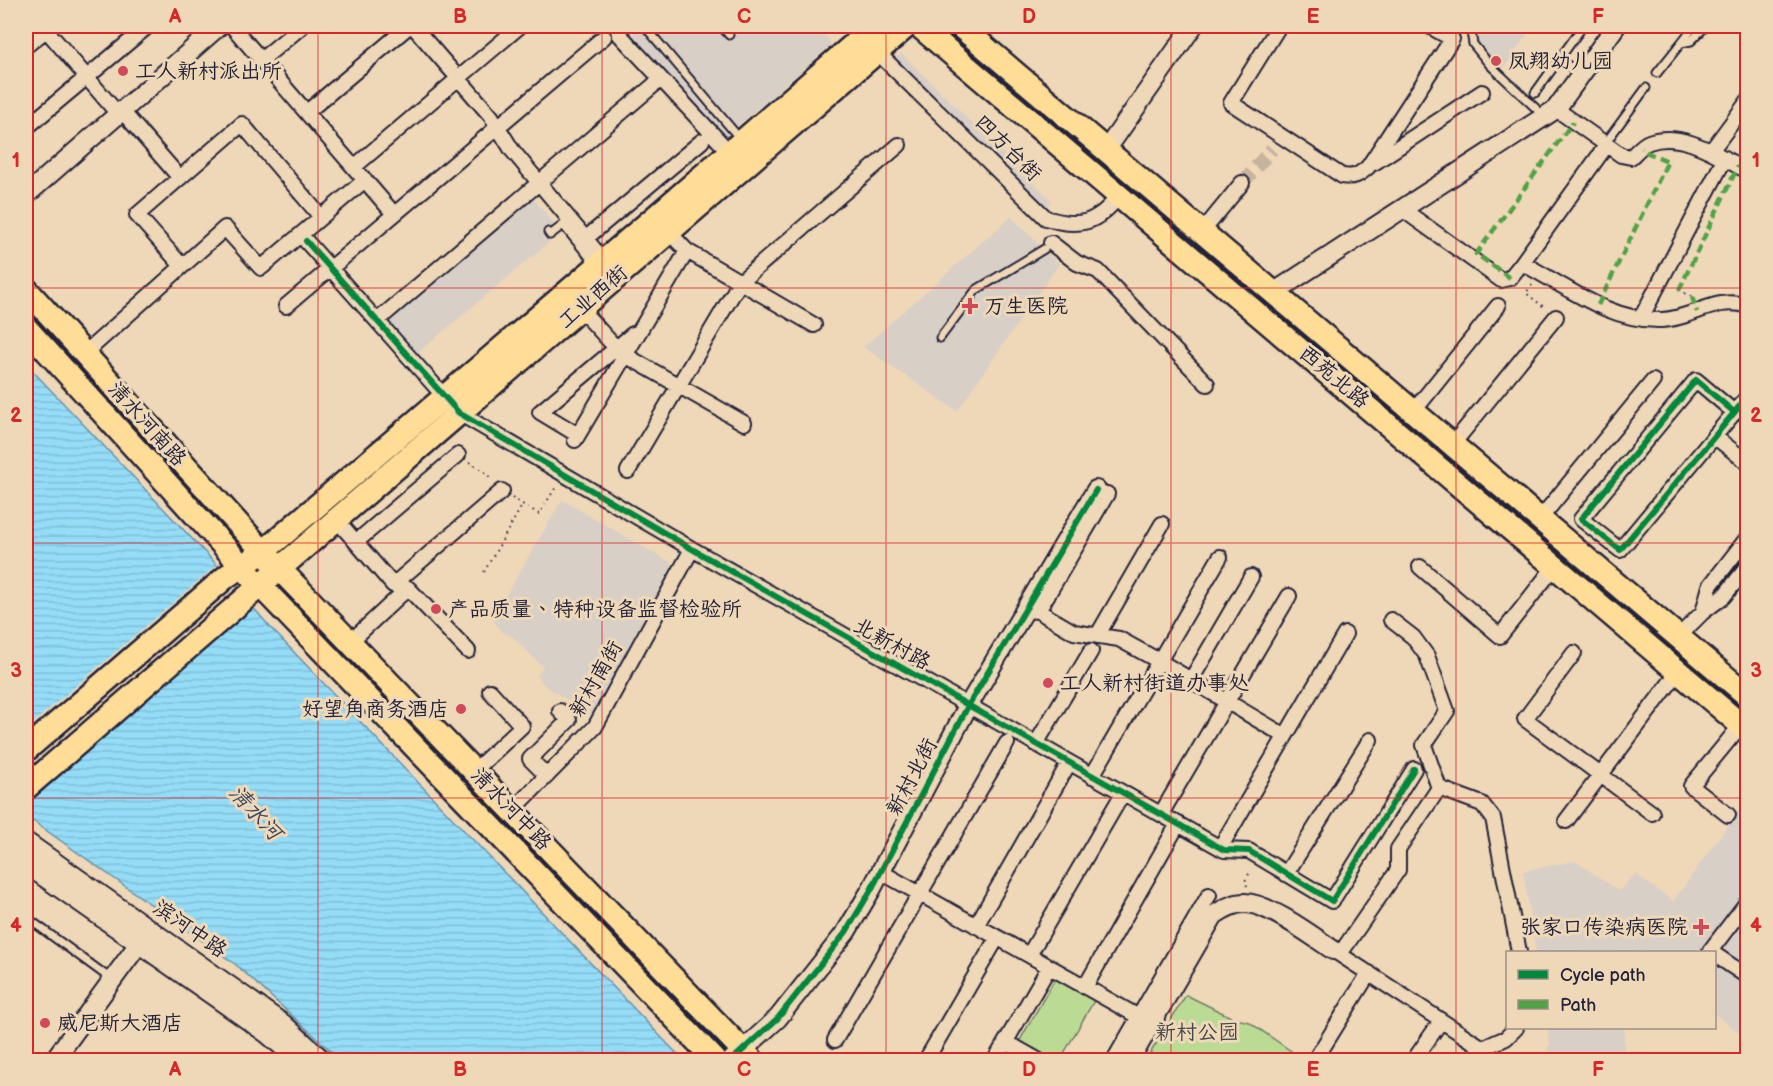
<svg xmlns="http://www.w3.org/2000/svg" width="1773" height="1086" viewBox="0 0 1773 1086" font-family="'Balsamiq Sans','LXGW WenKai TC',sans-serif">
<style>
.built{fill:#d8cfc6}
.park{fill:#bbdb94;stroke:#6e7e68;stroke-width:1.5}
.water{fill:url(#water-rules);stroke:#6792ac;stroke-width:1.5}
.pier{fill:#efd8b8}
.lines{fill:none;stroke-linecap:round;stroke-linejoin:round}
.minor-tunnel{stroke:#c6b49f;stroke-width:14;stroke-dasharray:14 7;stroke-linecap:butt}
.service-casing{stroke:#22223b;stroke-width:11}
.minor-casing{stroke:#22223b;stroke-width:18}
.tertiary-casing{stroke:#22223b;stroke-width:22}
.secondary-casing{stroke:#22223b;stroke-width:24}
.primary-casing{stroke:#22223b;stroke-width:27}
.path{stroke:#22223b;stroke-width:2;stroke-dasharray:1.5 4.5;stroke-linecap:butt}
.service{stroke:#efd8b8;stroke-width:7}
.minor{stroke:#efd8b8;stroke-width:14}
.tertiary{stroke:#efd8b8;stroke-width:18}
.secondary{stroke:#efd8b8;stroke-width:20}
.primary{stroke:#ffdd96;stroke-width:22}
.quiet{stroke:#50a245;stroke-width:4.5;stroke-dasharray:9 4.5;stroke-linecap:butt}
.cycleway-casing{stroke:#efd8b8;stroke-width:10}
.cycleway{stroke:#00873e;stroke-width:6}
.grid{fill:none;stroke:#d62828;stroke-width:1.5;stroke-opacity:0.55}
.poi-dot{fill:#d1495b;stroke:#efd8b8;stroke-width:2}
.labels{text-anchor:middle;dominant-baseline:central;stroke-width:6;stroke-linejoin:round;paint-order:stroke}
.poi-label{font-size:21px;fill:#22223b;stroke:#efd8b8;text-anchor:start}
.street-label{font-size:21px;fill:#22223b;stroke:#efd8b8}
.park-label{font-size:21px;fill:#41474d;stroke:#efd8b8}
.water-label{font-size:22px;font-style:italic;fill:#394761;stroke:#efd8b8}
.neatline{fill:none;stroke:#d62828;stroke-width:2}
.grid-label{font-size:20px;text-anchor:middle;font-weight:bold;fill:#d62828}
</style>
<defs>
<pattern id="water-rules" width="6" height="5" patternUnits="userSpaceOnUse" patternTransform="scale(1.5)"><rect width="6" height="5" fill="#95ddf7"/><path d="M0 2.5h6" fill="none" stroke="#80bdd5"/></pattern>
</defs>
<rect width="100%" height="100%" fill="#efd8b8"/>
<filter id="ink" filterUnits="userSpaceOnUse"><feTurbulence type="fractalNoise" baseFrequency=".0167" numOctaves="2"/><feDisplacementMap in="SourceGraphic" scale="12" xChannelSelector="R" yChannelSelector="G"/><feConvolveMatrix kernelMatrix="1 2 1 2 8 2 1 2 1" color-interpolation-filters="sRGB"/></filter>
<g filter="url(#ink)">
<path class="built" d="M642 26H822L831 45 723 139 628 38Z
M1467 26H1533L1495 80 1470 41Z
M901 53 1052 201 1045 208 894 60Z
M531 196 561 232 413 357 383 322Z
M1011 217 1059 264 957 411 863 347Z
M562 500 673 564 591 715 545 686 537 676 543 667 513 637 502 632 492 619Z
M1742 806 1748 811 1747 1039 1715 1014 1714 952H1536L1523 871 1575 861 1619 891 1635 874 1673 901Z
M1547 1028H1624V1060H1543V1057L1550 1044Z"/>
<path class="park" d="M1056 977 1095 999 1060 1060H1052L1019 1042Z
M1186 995 1233 1018 1249 1022 1304 1060H1146Z"/>
<path class="water" d="M26 364 217 565 269 626 683 1060H341L235 964 26 816Z"/>
<path class="pier" d="M217 565 252 605 26 797V729Z"/>
<g class="lines">
<path class="minor-tunnel" d="M1242 183 1272 149"/>
<g class="service-casing">
<path id="service" d="M653 26 648 30 741 140
M721 26 729 35
M1470 26 1473 44 1490 65 1543 115
M1681 43 1694 26
M1559 59 1579 73
M1657 73 1681 43 1691 41 1706 26
M1535 93 1583 26
M1604 145 1646 88
M548 232 550 235 563 225 596 265
M940 338 976 290 1044 249
M26 917 111 979"/>
</g>
<g class="minor-casing">
<path id="minor" d="M43 26 118 114
M195 26 205 38
M232 26 394 214
M413 26 491 116 512 150 604 261
M617 26 619 34 734 157
M1279 26 1231 103 1342 176C1354 178 1359 175 1368 167L1452 39 1429 26
M26 46 51 26
M877 52 1046 218C1080 229 1097 223 1119 196
M261 60 302 26
M1556 109 1621 155 1631 157C1636 152 1643 144 1649 142 1684 130 1719 157 1748 171
M122 111 180 178
M307 112 409 26
M26 128 148 26
M1711 151 1748 101
M1374 163 1482 92
M354 167 520 26
M1402 209 1501 280 1510 278 1522 263C1566 286 1610 322 1662 320 1692 319 1717 295 1748 306
M665 228 687 251 814 325
M1202 232 1242 183
M585 239 702 141
M306 241 459 413 692 549 1224 850 1249 851 1332 901 1414 769
M1051 243 1077 263 1098 271 1207 384
M1522 263 1606 146
M182 266 137 215 242 124 321 217
M575 303 616 348
M286 306 604 37
M1641 318 1725 158
M378 320 655 84
M84 354 225 228 261 268 365 180
M625 355 744 423
M1413 412 1498 306
M1734 412 1696 380 1581 519 1620 550 1748 396
M578 435 540 412 633 334
M1714 436 1748 463
M575 440 687 251
M1452 445 1556 317
M628 471 740 282 899 145
M336 519 393 585 502 491
M1539 520 1653 381
M356 542 458 455
M1420 567 1500 636 1555 566
M1025 610 1038 611 1074 632 1119 639 1159 661 1285 736
M1038 611 1107 494
M1703 612 1724 596 1748 566
M1097 636 1162 524
M1678 637 1703 612 1710 586 1748 537
M350 642 408 588 468 651
M1574 653 1525 719 1652 813
M1191 680 1251 577
M1036 744 1091 651
M474 771 522 726 490 691
M547 776 530 759 569 720 560 711
M1092 776 1220 557
M1439 788 1482 804 1493 818 1519 952
M512 811 595 727 692 549
M1161 814 1289 596
M1728 815 1691 786 1741 725
M1566 821 1678 672
M1220 848 1345 634
M881 872 1139 1017
M1286 874 1370 740
M976 926 1069 763
M1333 950 1483 1048 1506 1038 1516 1028
M1712 952 1710 951 1748 901
M1340 954 1398 870V849L1439 788 1424 745 1447 711 1427 656 1413 637 1391 620
M1714 954 1748 977
M1029 955 1123 793
M1085 987 1178 824
M835 1040 1007 743
M1006 1042 1038 1060
M926 1060 997 938
M995 1060 1049 967
M1114 1060 1209 895
M1315 1060 1369 973
M1414 1060 1441 1021
M1472 1060 1481 1047"/>
</g>
<g class="tertiary-casing">
<path id="tertiary" d="M1106 150 1193 26
M26 195 219 26
M1273 293 1556 109 1616 26
M54 1060 140 942
M732 1060 778 1018 846 932 871 890 968 706 1096 490
M1130 1060 1214 915C1224 909 1233 903 1245 903 1268 903 1314 937 1333 950"/>
</g>
<g class="secondary-casing">
<path id="secondary" d="M26 843 283 1025 321 1060
M26 863 268 1033 300 1060"/>
</g>
<g class="primary-casing">
<path id="primary" d="M919 26 1748 731
M960 26 1748 696
M26 289 269 558 752 1060
M26 328 251 576 715 1060
M26 750 227 576 263 552 655 217 875 26
M26 788 907 26"/>
</g>
<path class="path" d="M1532 285 1526 293 1545 308
M1679 290 1692 297
M469 462 485 472 492 480
M512 498 539 514 556 487
M484 572 523 504
M1247 886 1245 881 1251 870"/>
<use href="#service" class="service"/>
<use href="#minor" class="minor"/>
<use href="#tertiary" class="tertiary"/>
<use href="#secondary" class="secondary"/>
<use href="#primary" class="primary"/>
<path class="quiet" d="M1510 278 1476 254 1573 122
M1679 290 1738 166
M1692 297 1697 312
M1598 305 1668 161 1648 153 1642 148"/>
<g class="cycleway-casing">
<path id="cycleway" d="M306 241 459 413 692 549 1224 850 1249 851 1332 901 1414 769
M1734 412 1696 380 1581 519 1620 550 1748 396
M732 1060 778 1018 846 932 871 890 968 706 1096 490"/>
</g>
<use href="#cycleway" class="cycleway"/>
</g>
</g>
<path class="grid" d="M318 26V1060M602 26V1060M886 26V1060M1171 26V1060M1456 26V1060M26 288H1748M26 543H1748M26 798H1748"/>
<g class="poi-dot">
<circle cx="1496" cy="61" r="6"/>
<circle cx="123" cy="71" r="6"/>
<path d="M967 297h6v6h6v6h-6v6h-6v-6h-6v-6h6z"/>
<circle cx="436" cy="609" r="6"/>
<circle cx="1048" cy="683" r="6"/>
<circle cx="461" cy="709" r="6"/>
<path d="M1698 918h6v6h6v6h-6v6h-6v-6h-6v-6h6z"/>
<circle cx="45" cy="1023" r="6"/>
</g>
<g class="labels">
<g class="poi-label">
<text x="1508" y="61">凤翔幼儿园</text>
<text x="135" y="71">工人新村派出所</text>
<text x="984" y="306">万生医院</text>
<text x="448" y="609">产品质量、特种设备监督检验所</text>
<text x="1060" y="683">工人新村街道办事处</text>
<text x="449" y="709" text-anchor="end">好望角商务酒店</text>
<text x="1688" y="927" text-anchor="end">张家口传染病医院</text>
<text x="57" y="1023">威尼斯大酒店</text>
</g>
<g class="street-label">
<text transform="translate(1008 148) rotate(45)">四方台街</text>
<text transform="translate(593 297) rotate(-41)">工业西街</text>
<text transform="translate(1334 377) rotate(40)">西苑北路</text>
<text transform="translate(147 424) rotate(48)">清水河南路</text>
<text transform="translate(892 644) rotate(29)">北新村路</text>
<text transform="translate(596 679) rotate(-60)">新村南街</text>
<text transform="translate(912 777) rotate(-62)">新村北街</text>
<text transform="translate(511 809) rotate(46)">清水河中路</text>
<text transform="translate(190 929) rotate(35)">滨河中路</text>
</g>
<g class="park-label">
<text x="1197" y="1032">新村公园</text>
</g>
<g class="water-label">
<text transform="translate(255 813) rotate(47)">清水河</text>
</g>
</g>
<rect width="1773" height="1086" fill="none" stroke="#efd8b8" stroke-width="66"/>
<rect x="1506" y="951" width="210" height="78" fill="#efd8b8" stroke="#9d8f86" stroke-width="1.5"/>
<rect x="1518" y="970" width="30" height="9" fill="#00873e" stroke="#9d8f86" stroke-width="1.5"/>
<text x="1560" y="981" font-size="18" fill="#22223b">Cycle path</text>
<rect x="1518" y="1000" width="30" height="9" fill="#50a245" stroke="#9d8f86" stroke-width="1.5"/>
<text x="1560" y="1011" font-size="18" fill="#22223b">Path</text>
<rect x="33" y="33" width="1707" height="1020" class="neatline"/>
<g class="grid-label">
<text x="175" y="23">A</text>
<text x="460" y="23">B</text>
<text x="744" y="23">C</text>
<text x="1029" y="23">D</text>
<text x="1313" y="23">E</text>
<text x="1598" y="23">F</text>
<text x="16" y="167">1</text>
<text x="1756" y="167">1</text>
<text x="16" y="422">2</text>
<text x="1756" y="422">2</text>
<text x="16" y="677">3</text>
<text x="1756" y="677">3</text>
<text x="16" y="932">4</text>
<text x="1756" y="932">4</text>
<text x="175" y="1076">A</text>
<text x="460" y="1076">B</text>
<text x="744" y="1076">C</text>
<text x="1029" y="1076">D</text>
<text x="1313" y="1076">E</text>
<text x="1598" y="1076">F</text>
</g>
</svg>
